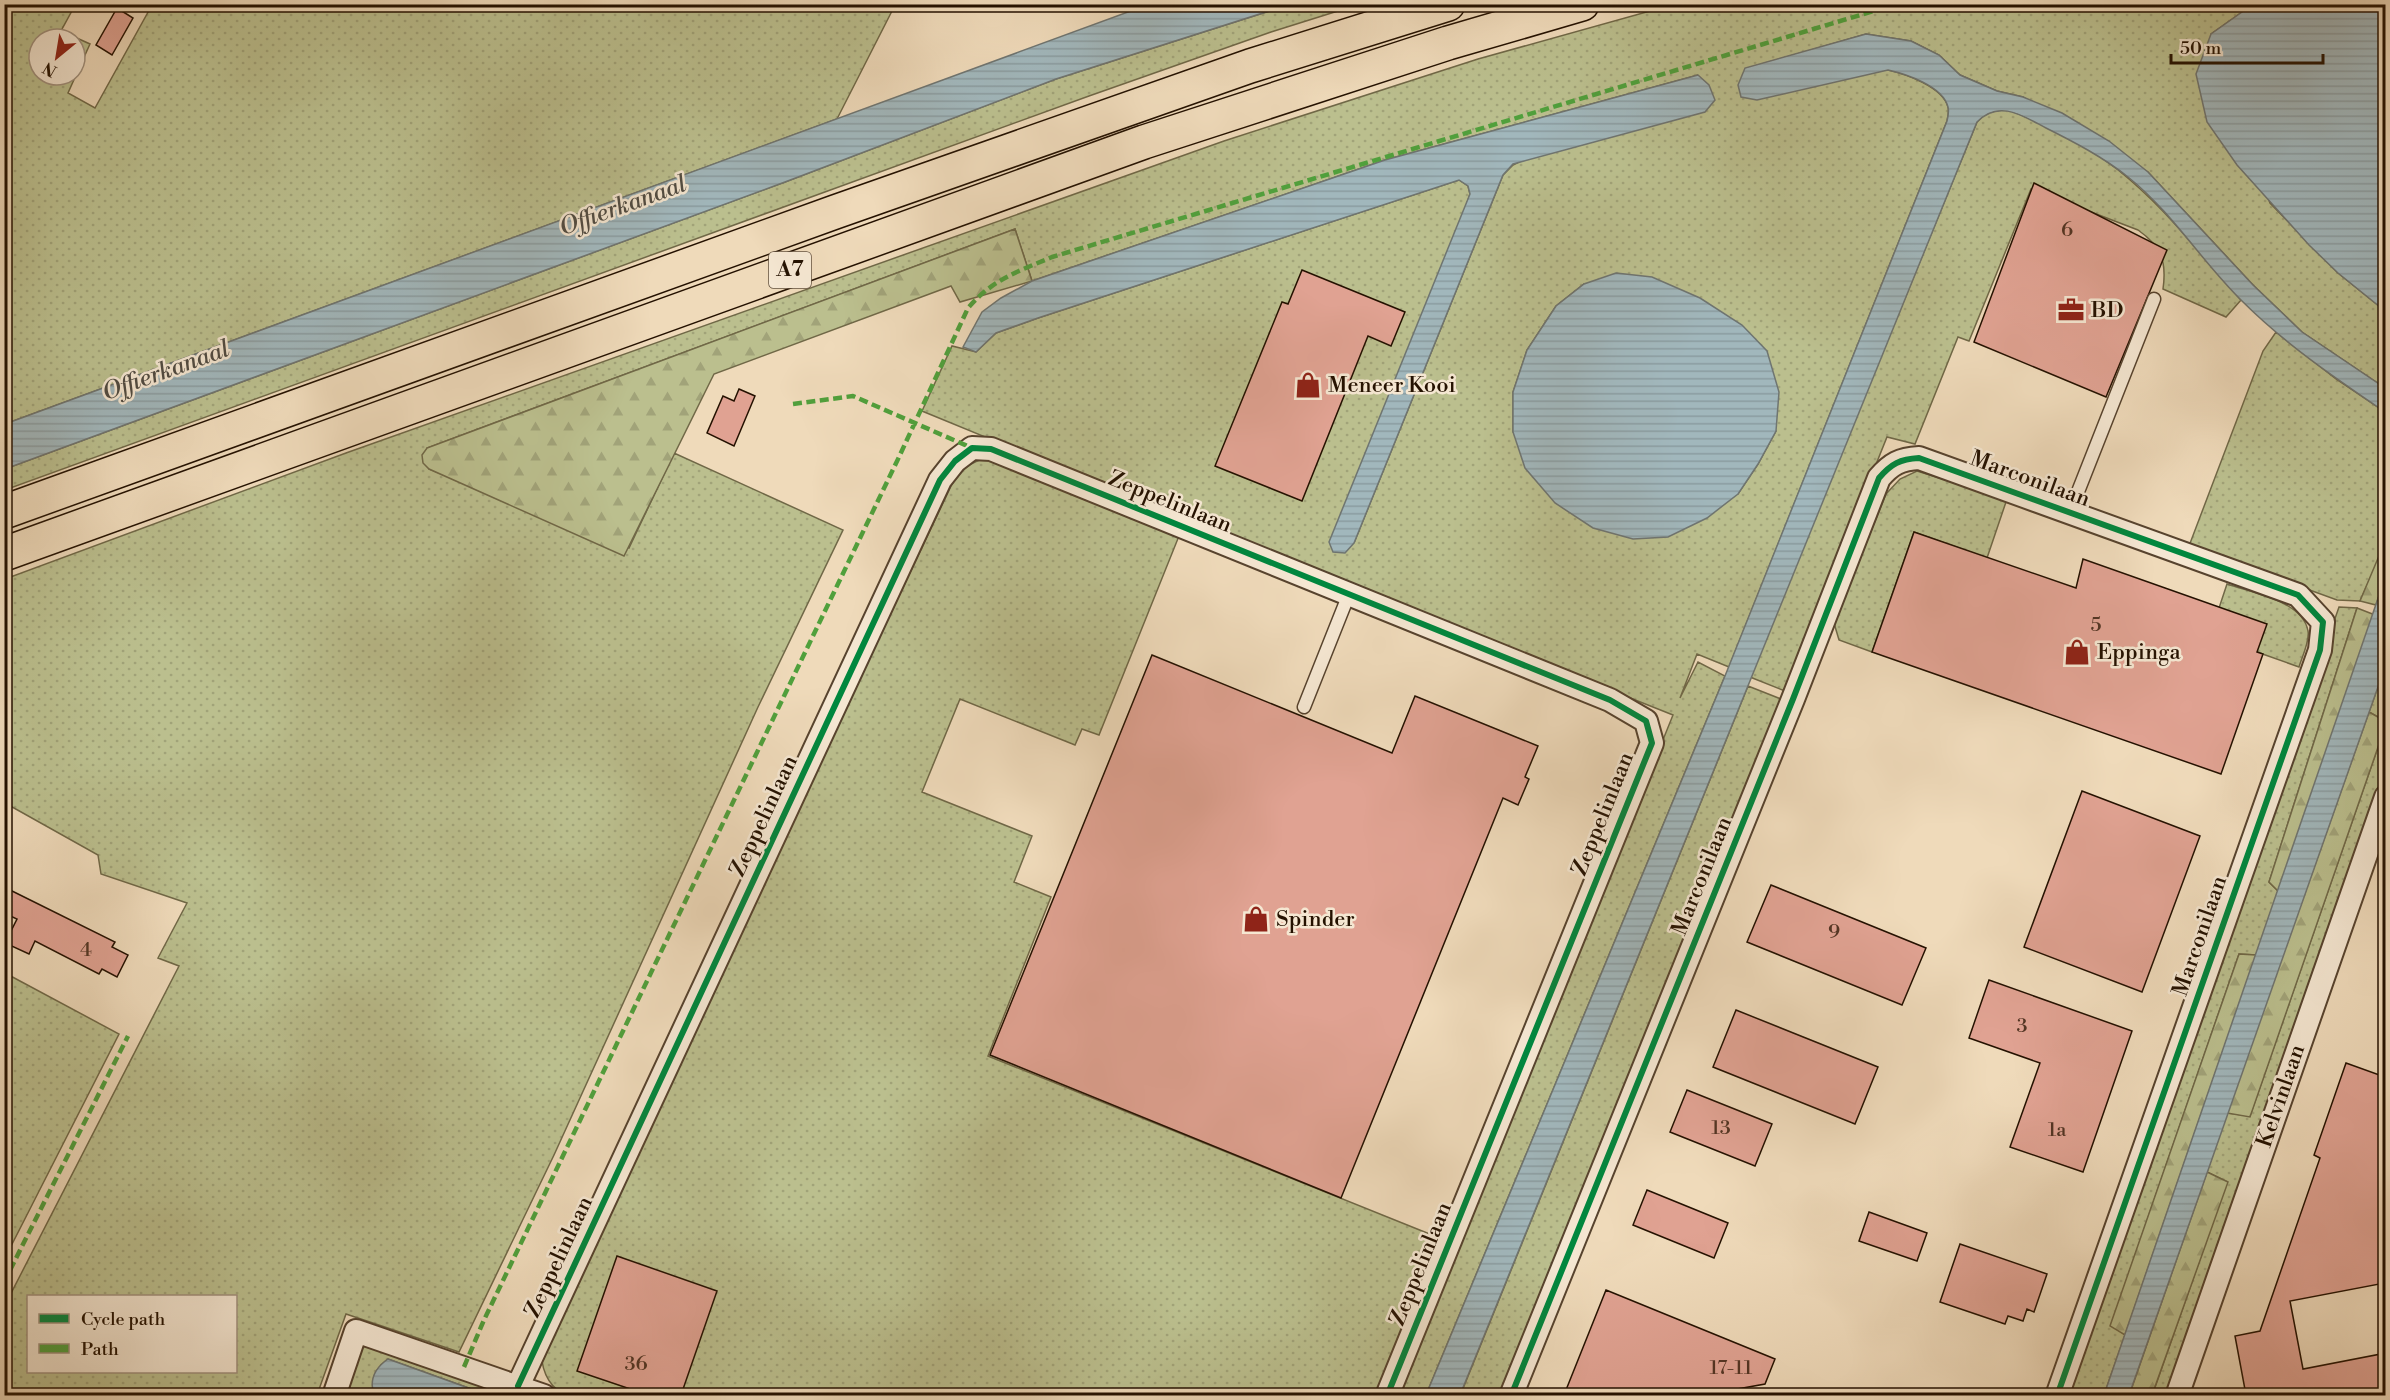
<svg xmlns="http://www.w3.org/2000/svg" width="2390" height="1400" viewBox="0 0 2390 1400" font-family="'Libre Bodoni',serif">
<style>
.grass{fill:url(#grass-dots);stroke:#706847;stroke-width:1.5;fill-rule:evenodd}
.forest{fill:url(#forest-firs);stroke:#706847;stroke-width:1.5}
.water{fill:url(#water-rules);stroke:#6f7571;stroke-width:1.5}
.building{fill:#e0a292;stroke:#241100;stroke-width:1.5}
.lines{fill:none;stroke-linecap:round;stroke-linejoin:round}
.lane-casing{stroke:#57432e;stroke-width:15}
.street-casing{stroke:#57432e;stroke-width:26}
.highway-casing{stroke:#241100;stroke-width:36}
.lane{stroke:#f5e7d2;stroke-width:12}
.street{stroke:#f5e7d2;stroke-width:22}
.highway{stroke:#efdaba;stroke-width:33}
.quiet{stroke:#50a03c;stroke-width:4.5;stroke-dasharray:9 4.5;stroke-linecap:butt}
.cycleway-casing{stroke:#f5e7d2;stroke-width:10}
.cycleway{stroke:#00873e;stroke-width:6}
.labels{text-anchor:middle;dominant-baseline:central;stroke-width:5;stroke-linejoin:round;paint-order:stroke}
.number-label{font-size:20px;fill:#533524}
.shield{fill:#f5e7d2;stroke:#63513f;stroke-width:1.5}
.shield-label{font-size:21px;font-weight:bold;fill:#241100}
.poi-label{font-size:22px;fill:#241100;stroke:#f5e7d2;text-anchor:start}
.street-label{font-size:22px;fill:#241100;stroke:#f5e7d2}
.water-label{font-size:24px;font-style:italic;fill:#504b42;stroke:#f5e7d2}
</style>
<defs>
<pattern id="grass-dots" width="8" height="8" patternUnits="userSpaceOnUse" patternTransform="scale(1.5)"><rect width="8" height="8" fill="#bbbf8e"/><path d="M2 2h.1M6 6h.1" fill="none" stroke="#a1a379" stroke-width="1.8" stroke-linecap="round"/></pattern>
<pattern id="forest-firs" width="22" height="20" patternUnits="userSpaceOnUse" patternTransform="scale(1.5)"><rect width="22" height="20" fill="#bbbf8e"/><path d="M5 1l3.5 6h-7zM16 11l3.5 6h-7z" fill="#a1a379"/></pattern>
<pattern id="water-rules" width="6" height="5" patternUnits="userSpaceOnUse" patternTransform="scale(1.5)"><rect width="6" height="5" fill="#a1b7bc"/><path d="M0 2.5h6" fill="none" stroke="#8a9ca0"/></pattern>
</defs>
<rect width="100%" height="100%" fill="#efdaba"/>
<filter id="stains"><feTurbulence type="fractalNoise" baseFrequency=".00333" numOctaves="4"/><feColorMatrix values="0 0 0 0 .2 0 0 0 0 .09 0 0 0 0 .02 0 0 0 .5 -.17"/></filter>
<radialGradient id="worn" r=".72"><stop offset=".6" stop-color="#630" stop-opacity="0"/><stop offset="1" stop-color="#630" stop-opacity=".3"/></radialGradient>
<path class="grass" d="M69 4 74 7 61 31 90 44 68 93 95 108 152 5H895L837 119 5 424V5ZM39 39H75V75H39Z
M1675 4 2252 5 2211 34 2270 203 2338 273 2385 311V388L2302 332 2253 285 2148 172 2023 97 1997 91 1960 75 1939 55 1911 41 1866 34 1745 69 1888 70C1906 74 1943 87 1948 107 1949 111 1948 117 1947 121L1729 667 1697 654 1680 698 1698 662 1725 676 1426 1395H1399L1673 715 1313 572 922 411 952 346 976 352 996 333 1038 318 1459 180 1468 186 1470 194 1354 543 1503 175 1513 165 1698 75 1385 160 1032 281 1015 229 427 448 429 469 629 548 674 453 843 530 758 707 554 1155 459 1352 346 1314 317 1395H5L4 1307 179 966 158 958 187 903 101 874 98 855 5 803V579L346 453 1224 141 1478 59ZM1584 284 1776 431 1758 464 1738 494 1513 432V392L1527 350 1556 306ZM28 1296H236V1372H28Z
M1288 5H1357L1271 32 1089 96 5 490V469L785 182 1056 79Z
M2006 109C2045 123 2099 152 2129 179 2171 215 2205 259 2241 300L2226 317 2163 289C2167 261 2161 246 2138 230L2031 189 1969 341 1958 337 1915 444 1887 437 1785 691 1750 677 1977 122 1986 113Z
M2276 332 2336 379 2385 412V545L2360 601 2337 600 2189 546 2263 351Z
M987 458 1179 536 1099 735 1082 729 1075 745 960 699 922 792 1032 836 1014 882 1051 897 988 1056 1432 1235 1427 1246 1436 1250 1378 1395 569 1396C549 1389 542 1372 541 1352L952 484C962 470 969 462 987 458Z
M1917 471 2007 499 1987 558 1914 532 1872 652 1839 640 1834 623 1886 494 1900 479Z
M2227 584C2253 593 2303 601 2308 631 2310 641 2302 657 2299 667L2257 652 2219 608Z
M2339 607 2357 608 2269 882 2278 891 2256 955 2239 954 2111 1325 2125 1335 2104 1395 2065 1396Z
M2385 667V721L2369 712Z
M1748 686 1781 699 1499 1395 1460 1396Z
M2385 727V768L2169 1395 2152 1396 2227 1182 2207 1172 2227 1113 2250 1116Z
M5 973 119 1034 5 1258Z
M364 1344 521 1395H488L388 1359C375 1368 370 1380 374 1395H348C345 1379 355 1357 364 1344Z"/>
<path class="forest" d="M1015 229 1032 281 960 302 951 286 714 374 624 556 429 469 423 463 422 455 427 448Z
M2384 544 2385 578 2376 605 2360 601Z
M2357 608 2375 615 2278 891 2269 882Z
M2369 712 2385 721V727L2250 1117 2227 1113Z
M2239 954 2256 955 2125 1335 2110 1326Z
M2207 1172 2228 1182 2152 1395 2129 1396Z"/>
<path class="water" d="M1147 5H1288L1056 79 785 182 5 469V424Z
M2252 5H2385V311L2338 273 2309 245 2237 165 2207 122 2196 74 2211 34Z
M1866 34 1911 41 1939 55 1960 75 1997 91 2023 97 2062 113 2109 141 2148 172 2253 285 2302 332 2385 388V412C2335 378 2285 344 2242 301 2202 262 2172 212 2128 177 2103 157 2074 142 2046 128 2023 116 1999 99 1977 122L1460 1395H1426L1725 676 1947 121C1948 117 1949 111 1948 107 1943 86 1906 74 1888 70L1757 100 1741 97 1738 85 1745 68Z
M1698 75 1709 85 1715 100 1705 112 1513 164 1503 175 1354 543 1345 553 1333 552 1329 542 1470 194 1468 186 1459 180 1038 318 996 333 976 352 963 347 982 312 1001 298 1032 281 1385 160Z
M1616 273 1652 277 1700 298 1742 325 1767 351 1779 392 1776 431 1758 464 1738 494 1707 518 1668 537 1633 539 1593 528 1555 503 1525 468 1513 432V392L1527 350 1556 306 1584 284Z
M2385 578V667L2129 1395H2104Z
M388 1359 488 1395H374C369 1380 375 1368 388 1359Z"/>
<path class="building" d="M117 8 133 18 112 55 96 45Z
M2034 183 2167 250 2106 397 1974 342Z
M1302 270 1405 312 1391 346 1368 336 1302 501 1215 466 1282 302 1288 304Z
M739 389 755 396 734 446 707 433 723 396 734 401Z
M1914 532 2076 588 2083 559 2267 624 2257 652 2263 654 2221 774 1872 652Z
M1152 655 1392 753 1415 696 1538 746 1525 777 1529 779 1518 805 1503 798 1341 1198 990 1055Z
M2082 791 2200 836 2142 992 2024 947Z
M1771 885 1926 948 1902 1005 1747 942Z
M4 887 115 942 112 947 128 955 117 977 102 969 99 974 35 941 29 954 5 943 17 919 4 913Z
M1989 980 2132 1031 2083 1172 2010 1147 2040 1063 1969 1038Z
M1736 1010 1878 1067 1855 1124 1713 1067Z
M2346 1063 2385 1077V1283L2290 1301 2303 1369 2381 1354 2385 1377V1395H2246L2235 1336 2260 1331 2320 1158 2314 1155Z
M1687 1090 1772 1124 1755 1166 1670 1132Z
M1647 1190 1728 1223 1714 1258 1633 1225Z
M1869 1212 1927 1233 1917 1261 1859 1241Z
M1960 1244 2047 1274 2034 1312 2027 1309 2023 1321 2008 1316 2005 1324 1940 1302Z
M617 1256 717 1291 681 1395H648L577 1371Z
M1606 1290 1775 1359 1765 1384 1704 1395H1688L1664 1389 1662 1395H1564Z"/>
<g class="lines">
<g class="lane-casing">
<path id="lane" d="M2070 512 2154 299
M1304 707 1349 594"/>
</g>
<g class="street-casing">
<path id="street" d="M518 1386 940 480 955 461 972 448 991 449 1610 700 1646 721 1652 743 1387 1396
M334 1396 356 1331 544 1396
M1511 1396 1793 699 1879 478C1891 464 1900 459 1919 458L2298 595 2323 622 2320 650 2057 1396
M2177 1396 2386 797"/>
</g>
<g class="highway-casing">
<path id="highway" d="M4 512 835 212 1250 66 1448 4
M4 554 1144 142 1448 43 1582 4"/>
</g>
<use href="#lane" class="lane"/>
<use href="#street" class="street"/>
<use href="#highway" class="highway"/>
<path class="quiet" d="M793 404 853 396 972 448
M4 1282 128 1036
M464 1367 484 1320 899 457 968 308C993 279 1017 272 1052 257L1887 7 1906 4"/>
<g class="cycleway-casing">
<path id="cycleway" d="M518 1386 940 480 955 461 972 448 991 449 1610 700 1646 721 1652 743 1387 1396
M1511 1396 1793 699 1879 478C1891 464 1900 459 1919 458L2298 595 2323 622 2320 650 2057 1396"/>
</g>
<use href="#cycleway" class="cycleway"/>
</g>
<defs>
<g id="office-bare" transform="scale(2.07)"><path d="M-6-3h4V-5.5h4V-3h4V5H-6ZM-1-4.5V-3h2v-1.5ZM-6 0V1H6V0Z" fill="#8f2418" stroke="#f5e7d2" stroke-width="2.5" paint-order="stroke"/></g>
<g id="shop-bare" transform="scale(2.07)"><path d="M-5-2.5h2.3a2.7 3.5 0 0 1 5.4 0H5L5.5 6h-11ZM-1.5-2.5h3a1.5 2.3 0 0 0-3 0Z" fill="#8f2418" stroke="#f5e7d2" stroke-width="2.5" paint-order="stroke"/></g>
</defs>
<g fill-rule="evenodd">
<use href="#office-bare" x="2071" y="310"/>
<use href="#shop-bare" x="1308" y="385"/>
<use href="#shop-bare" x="2077" y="652"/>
<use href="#shop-bare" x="1256" y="919"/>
</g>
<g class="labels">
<g class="number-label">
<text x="2067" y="230">6</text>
<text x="2096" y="625">5</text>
<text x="1834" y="932">9</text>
<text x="86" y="950">4</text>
<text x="2022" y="1026">3</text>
<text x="1721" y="1128">13</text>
<text x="2057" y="1130">1a</text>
<text x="636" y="1364">36</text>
<text x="1731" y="1368">17-11</text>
</g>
<rect class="shield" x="769" y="252" width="42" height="36" rx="4.5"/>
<g class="shield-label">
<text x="790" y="270">A7</text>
</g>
<g class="poi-label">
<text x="2091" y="310">BD</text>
<text x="1328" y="385">Meneer Kooi</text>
<text x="2097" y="652">Eppinga</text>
<text x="1276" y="919">Spinder</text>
</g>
<g class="street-label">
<text transform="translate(2030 479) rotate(20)">Marconilaan</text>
<text transform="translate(1170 502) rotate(22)">Zeppelinlaan</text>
<text transform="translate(1603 814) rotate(-68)">Zeppelinlaan</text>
<text transform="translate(764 816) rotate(-65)">Zeppelinlaan</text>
<text transform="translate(1702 876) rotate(-68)">Marconilaan</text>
<text transform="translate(2200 936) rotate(-71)">Marconilaan</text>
<text transform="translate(2281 1096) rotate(-71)">Kelvinlaan</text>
<text transform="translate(559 1257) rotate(-65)">Zeppelinlaan</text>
<text transform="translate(1421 1264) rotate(-68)">Zeppelinlaan</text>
</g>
<g class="water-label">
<text transform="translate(623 206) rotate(-20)">Offierkanaal</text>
<text transform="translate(166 371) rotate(-20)">Offierkanaal</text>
</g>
</g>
<rect width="2390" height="1400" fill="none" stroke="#efdaba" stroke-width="24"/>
<rect x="6" y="6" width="2378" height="1388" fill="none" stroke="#241100" stroke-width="3"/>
<rect x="12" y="12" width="2366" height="1376" fill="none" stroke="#241100" stroke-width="1.5"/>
<rect x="27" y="1295" width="210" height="78" fill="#f5e7d2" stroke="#a1917e" stroke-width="1.5"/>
<rect x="39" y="1314" width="30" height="9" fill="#00873e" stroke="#a1917e" stroke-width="1.5"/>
<text x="81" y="1325" font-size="18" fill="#241100">Cycle path</text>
<rect x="39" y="1344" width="30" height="9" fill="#50a03c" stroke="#a1917e" stroke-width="1.5"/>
<text x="81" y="1355" font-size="18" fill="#241100">Path</text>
<g transform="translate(57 57) rotate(210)"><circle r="28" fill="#f5e7d2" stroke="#a1917e" stroke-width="1.5"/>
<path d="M0-4.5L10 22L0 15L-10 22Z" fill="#8f2418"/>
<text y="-9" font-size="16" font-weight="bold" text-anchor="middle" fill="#241100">N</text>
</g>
<path d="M2171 54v9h152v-9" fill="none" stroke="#241100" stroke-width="3"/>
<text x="2180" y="54" font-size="18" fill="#241100" stroke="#f5e7d2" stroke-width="4.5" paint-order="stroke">50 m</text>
<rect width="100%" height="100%" filter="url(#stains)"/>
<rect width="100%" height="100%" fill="url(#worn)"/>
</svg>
